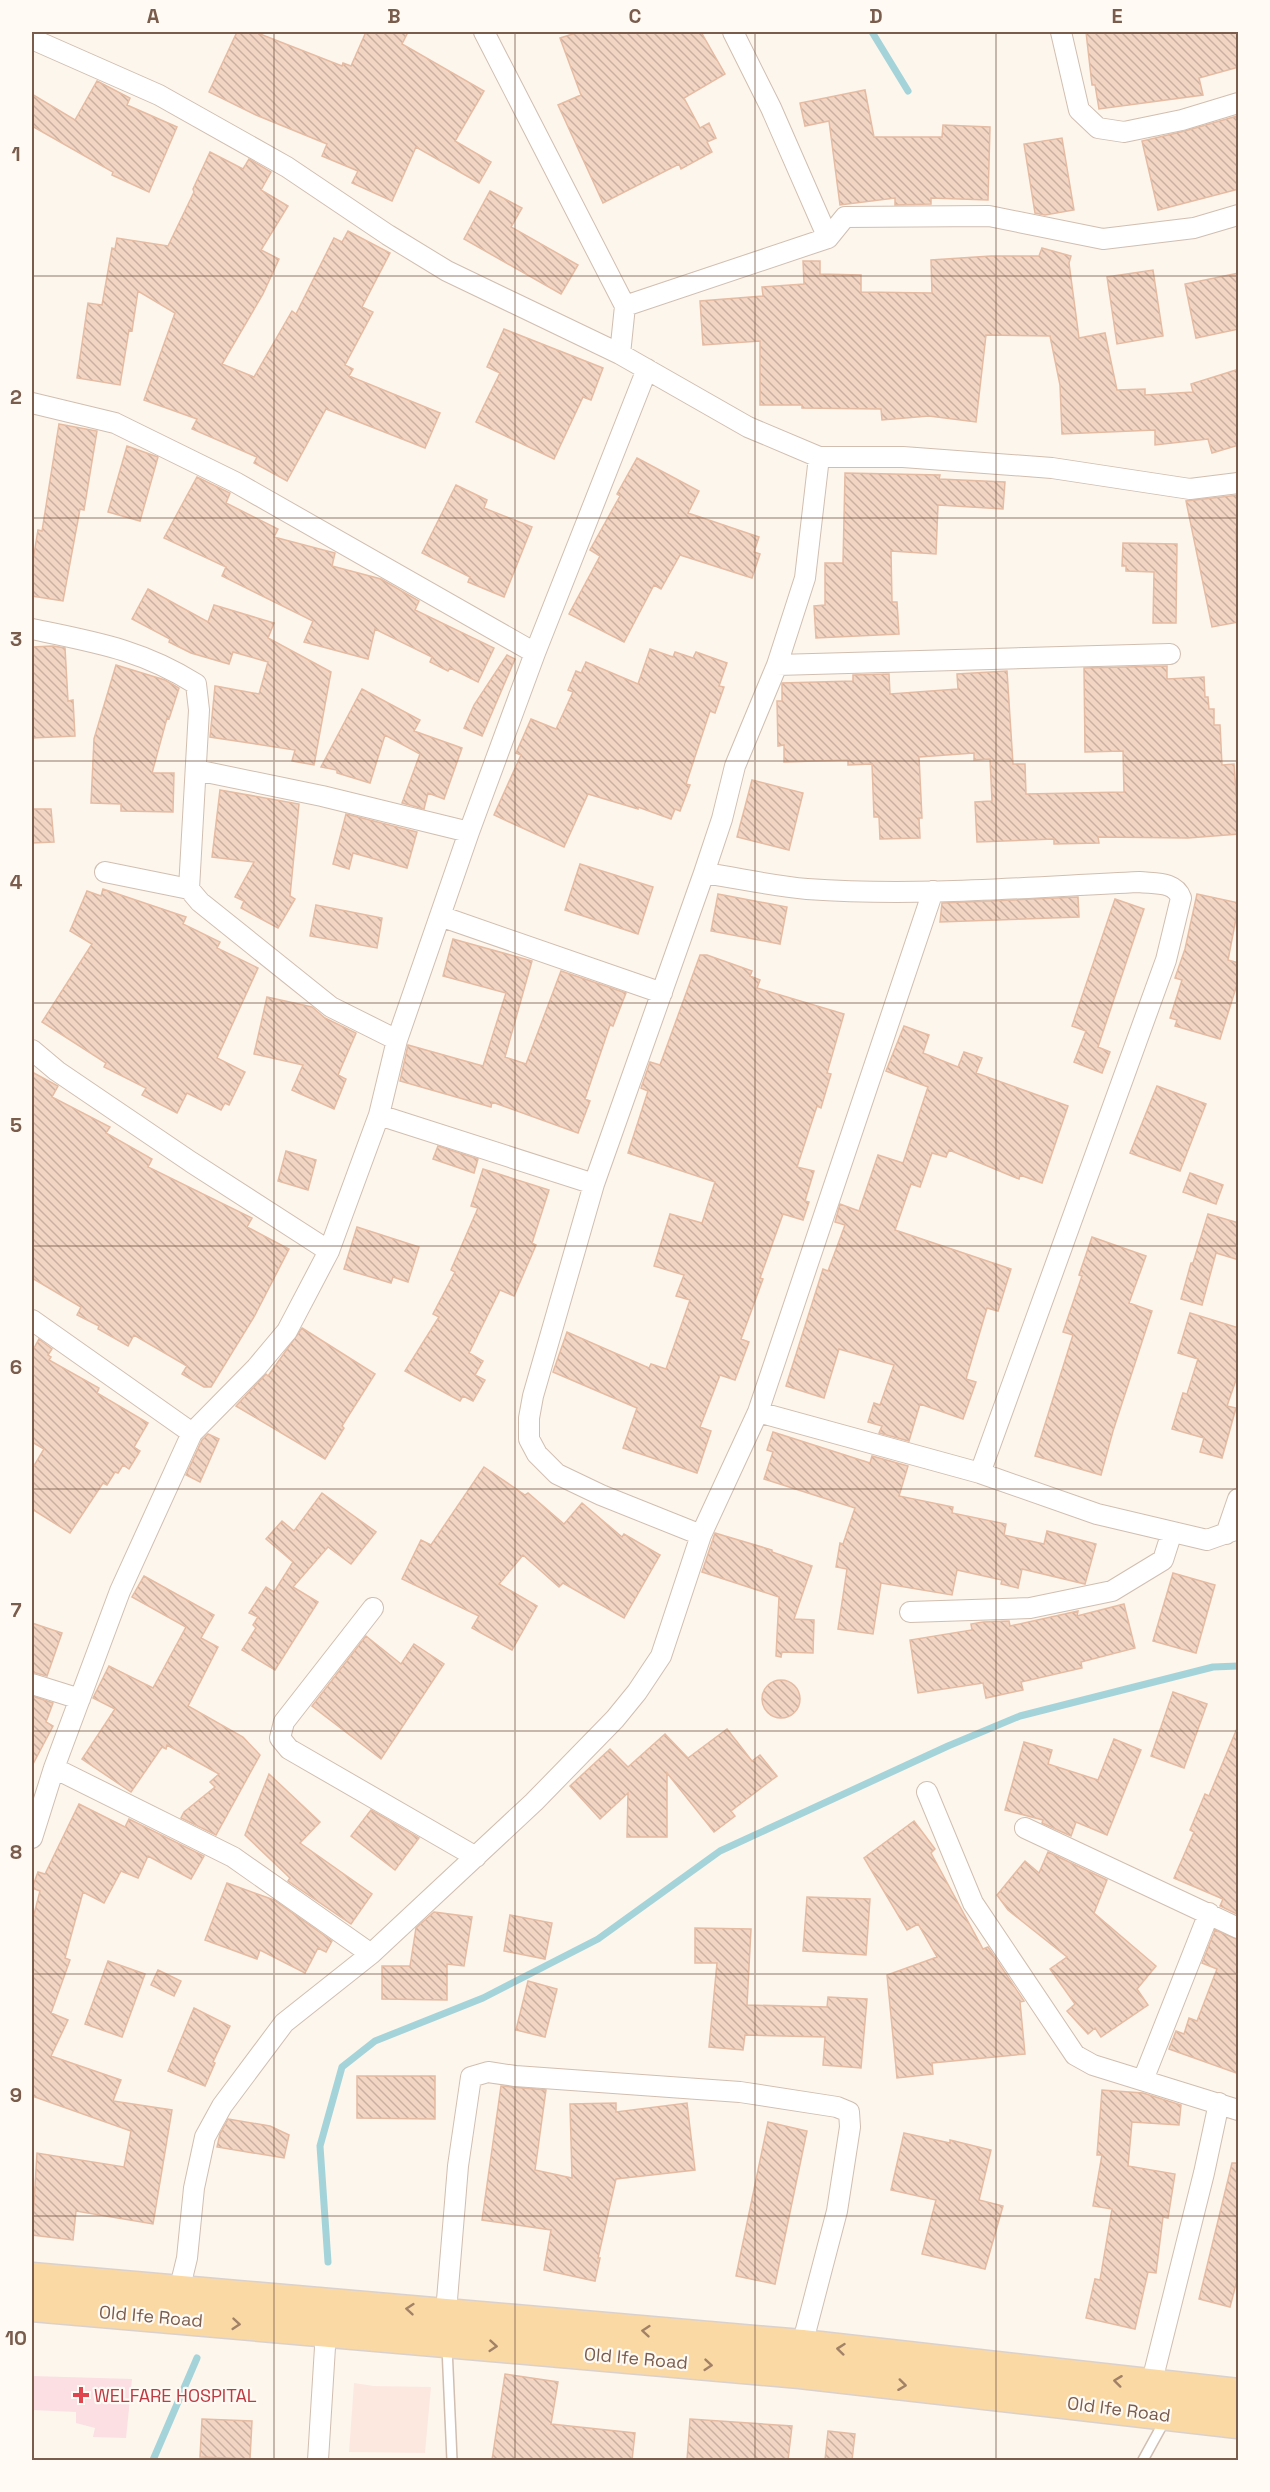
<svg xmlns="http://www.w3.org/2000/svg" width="1270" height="2492" viewBox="0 0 1270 2492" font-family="'Space Grotesk',sans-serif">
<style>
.commercial{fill:#fde8e0}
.medical{fill:#fbdfe3}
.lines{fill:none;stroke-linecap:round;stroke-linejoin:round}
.stream{stroke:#a5d3da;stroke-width:7}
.building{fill:url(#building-back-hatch);stroke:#e6bba3;stroke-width:1.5}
.lane-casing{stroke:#d1beb0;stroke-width:12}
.street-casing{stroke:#d1beb0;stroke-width:22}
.primary-casing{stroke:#dad1cd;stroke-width:33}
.lane{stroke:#fff;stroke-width:9}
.street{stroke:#fff;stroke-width:20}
.primary{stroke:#fbd9a5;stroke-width:30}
.oneway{stroke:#a18267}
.grid{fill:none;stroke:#7a5c4d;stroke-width:1.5;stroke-opacity:0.55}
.health-dot{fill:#e0444e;stroke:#fffaf3;stroke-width:2}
.labels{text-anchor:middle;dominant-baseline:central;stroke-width:4.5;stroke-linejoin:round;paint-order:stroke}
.street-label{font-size:18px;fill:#7a5c4d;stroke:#fffaf3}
.health-label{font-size:18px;fill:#be3a42;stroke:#fffaf3;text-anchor:start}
.neatline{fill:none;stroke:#7a5c4d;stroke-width:2}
.grid-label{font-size:20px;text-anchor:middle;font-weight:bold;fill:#7a5c4d}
</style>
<defs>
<pattern id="building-back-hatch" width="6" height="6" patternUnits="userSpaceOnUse" patternTransform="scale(1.5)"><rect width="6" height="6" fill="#f3d5c3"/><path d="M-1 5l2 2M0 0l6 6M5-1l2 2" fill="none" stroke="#cab0a1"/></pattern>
</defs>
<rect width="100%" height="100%" fill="#fdf6ec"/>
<path class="commercial" d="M354 2383 374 2386 431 2387 425 2453 349 2452Z"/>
<path class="medical" d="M32 2376 132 2379 126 2438 93 2437 95 2428 76 2423V2412L32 2410Z"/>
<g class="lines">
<path class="stream" d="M872 32 908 91
M328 2262 320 2146 342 2067 375 2041 483 1998 598 1939 720 1851 948 1746 1020 1716 1213 1667 1238 1666
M153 2460 197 2358"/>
</g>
<path class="building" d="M237 32H255L342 66 343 63 351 66 366 32H408L402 44 484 91 455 141 491 162 479 183 416 147 392 201 352 183 358 171 322 156 327 144 256 115 209 92Z
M579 32H701L725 74 684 98 700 128 709 123 716 138 707 142 712 152 681 169 679 164 603 203 558 105 581 95 560 38Z
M1086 32H1239V67L1199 78 1203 95 1099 109 1095 85H1092Z
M97 81 130 98 127 105 177 127 149 192 112 175 113 172 32 126V94L75 120Z
M865 90 874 137H942L943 125 990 127 988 200 931 198V204L895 205V198L840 205 829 121 805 126 800 103Z
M1237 116 1239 189 1158 210 1142 141 1185 131Z
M1062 138 1074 210 1045 215 1035 213 1024 144Z
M210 152 243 169 249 159 271 172 261 190 288 206 261 250 279 259 263 294 222 364 254 377 292 311 296 314 334 238 342 242 348 231 390 253 362 307 373 312 345 365 353 369 349 376 440 413 425 448 326 409 287 481 254 463 257 457 192 429 197 419 144 400 175 313 138 291 132 331 129 330 120 385 77 378 88 303 102 305 112 248 115 249 117 238 168 246 194 192 193 189Z
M490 191 522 208 511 227 578 265 561 294 464 239Z
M1042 248 1071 256 1069 263 1079 338 1105 333 1117 390 1145 389V395L1193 392 1191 384 1239 369V445L1212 453 1208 439 1155 445V430L1062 434 1060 385 1050 336 986 335 976 422 929 416 882 420 881 409 802 408V405H760V341L703 345 700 301 763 296 762 287 804 284 803 261H820V274L861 275V292L932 293 931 260 991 256H1039Z
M1153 270 1163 336 1117 344 1107 277Z
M1239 273V329L1196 338 1185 284Z
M504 329 603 368 591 400 583 397 554 459 476 422 500 373 487 367Z
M59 424 97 431 84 510 80 509 63 601 32 596V566L38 530 42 531Z
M127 446 158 457 140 521 108 512Z
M637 458 699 491 688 513 759 537 754 552 760 554 752 578 680 555 661 589 654 585 624 642 569 614 600 556 590 550 620 496 617 494Z
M845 473 940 475 939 479 1005 482 1003 509 938 505 936 554 891 551 892 602H897L899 634 816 638 814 606 825 605V563H843Z
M197 477 230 493 226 503 278 529 274 537 335 553 332 566 381 579 419 601 415 610 494 648 478 682 450 668 448 671 430 662 432 657 375 629 368 659 304 642 313 621 222 576 226 567 164 538Z
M456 485 487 500 484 508 532 527 504 597 468 582 470 577 422 553Z
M1239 495V528L1236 529 1239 622 1212 627 1186 501Z
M1123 543 1177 544 1176 623H1153L1154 572 1126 571V566H1122Z
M148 589 208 622 214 605 274 623 268 638 331 672 314 765 292 761 295 750 210 737 215 686 259 694 268 662 233 652 229 664 191 653 169 642 170 639 132 619Z
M53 646 65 648 68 701 73 700 75 736 32 738V647Z
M650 649 673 657 675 652 693 658 696 652 727 663 719 686 724 687 715 713 710 711 686 784 690 785 680 811 675 809 671 819 638 807V809L588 794 564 847 494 815 521 755 516 753 531 719 556 729 573 692 568 690 576 671 581 673 586 662 638 684Z
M507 655 515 659 482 736 464 728 474 705Z
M116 665 165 680 179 688 169 719 167 718 152 773H174L173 812 121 811V804L91 803 94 739Z
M1167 666V679L1204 677 1205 697H1208L1209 709H1214V725H1220L1222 765 1234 764 1239 834 1188 838 1098 837 1099 843 1054 844V839L977 842 975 802 992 801 990 759 974 760V753L919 757 922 818H919L920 838 880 839 879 817H874L872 764 848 765V760L784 762V745L778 746 777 701H782V683L853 681V675L889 674 890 694 958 689 957 674 1007 671 1013 764H1025L1026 794 1124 792 1123 751 1085 752 1084 668Z
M362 689 420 720 414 731 462 748 444 799 428 793 424 809 402 803 420 754 385 735 370 783 337 773V770L321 767Z
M752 780 803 793 789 850 737 837Z
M220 790 299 804 290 896 295 899 278 928 241 908 244 901 235 897 254 862 212 857Z
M32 809H51L54 842 32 843Z
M346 814 417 832 407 868 353 853 349 869 333 864Z
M580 864 653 887 638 934 565 910Z
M103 889 186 917 183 924 220 942 217 948 258 968 217 1058 245 1072 229 1105 225 1103 221 1110 187 1093 177 1113 142 1095 146 1088 104 1067 106 1063 42 1022 92 944 70 931 87 891 101 896Z
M718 894 787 907 780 944 711 931Z
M1197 894 1239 903 1228 960 1239 963V978L1220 1039 1175 1026 1177 1020 1170 1018 1182 980 1175 978 1185 949Z
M1078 897 1079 917 940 922 942 903Z
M1115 899 1144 909 1098 1047 1110 1052 1102 1073 1074 1062 1086 1031 1072 1026Z
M316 905 382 918 377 948 310 936Z
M453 939 532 961 505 1057 526 1064 561 971 626 993 613 1026 610 1025 585 1099 590 1101 578 1133 492 1102 491 1107 400 1081 408 1045 483 1066 506 993 443 976Z
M700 955H707L752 971 750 976 760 980 757 988 844 1014 827 1073 831 1074 821 1108 817 1106 797 1167 814 1171 805 1201 809 1202 803 1220 783 1214 760 1278 763 1279 741 1339 749 1342 735 1380 720 1375 700 1427 711 1431 697 1473 623 1448 637 1408 553 1372 567 1332 649 1368 651 1364 666 1369 690 1300 676 1296 684 1275 654 1266 670 1214 702 1223 715 1182 628 1153 648 1091 641 1088 650 1062 660 1065Z
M267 997 312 1007 325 1018 356 1033 338 1075 346 1079 334 1109 292 1090 303 1065 254 1054Z
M904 1026 929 1035 923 1053 958 1067 964 1052 982 1058 976 1073 1068 1106 1042 1183 1020 1175 1019 1179 949 1150 946 1157 932 1153 920 1187 911 1184 895 1230 1011 1269 998 1311 987 1308 966 1379 976 1382 963 1419 920 1404 909 1441 879 1433 882 1426 868 1422 874 1403 880 1405 894 1365 839 1349 824 1398 786 1386 823 1269 828 1271 845 1225 835 1222 840 1204 859 1211 878 1155 903 1163 928 1087 886 1071Z
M32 1072 58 1086 52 1097 110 1127 106 1133 152 1159 148 1167 252 1218 247 1227 289 1249 254 1317 211 1387H204L182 1374 187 1366 134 1335 128 1346 98 1329 99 1326 77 1315 81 1307 32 1278Z
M1157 1086 1206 1104 1180 1171 1130 1153Z
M438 1146 478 1159 474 1173 433 1159Z
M286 1151 316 1160 308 1190 278 1181Z
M483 1169 549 1190 532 1243 536 1245 514 1296 500 1290 469 1353 483 1361 475 1375 485 1380 473 1401 463 1396 460 1401 405 1371 439 1317 433 1314 455 1272 451 1270 478 1208 471 1206Z
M1190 1173 1223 1185 1216 1204 1183 1192Z
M1208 1214 1239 1223V1260L1216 1253 1202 1305 1181 1299 1191 1263H1193Z
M357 1227 419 1247 408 1282 393 1277 391 1283 344 1269Z
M1092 1237 1146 1256 1129 1303 1152 1311 1113 1431 1101 1475 1035 1456 1073 1335 1063 1332 1082 1276 1079 1275Z
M1190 1313 1239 1328V1371L1227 1406 1236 1408 1222 1458 1200 1452 1204 1438 1172 1429 1183 1393 1187 1394 1198 1359 1178 1353Z
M302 1328 375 1374 342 1426 344 1428 325 1459 236 1406 266 1374 268 1376Z
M39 1339 52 1349 48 1355 51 1357 49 1360 99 1388 97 1393 148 1423 134 1447 140 1451 129 1469 123 1465 118 1473 115 1472 107 1485 103 1483 70 1533 32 1509V1469L44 1449 32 1442V1347L34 1348Z
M773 1432 870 1463 872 1456 908 1466 899 1496 953 1507 952 1513 1006 1524 1004 1535 1044 1544 1047 1531 1096 1544 1085 1584 1022 1569 1018 1588 1001 1584 1002 1580 957 1570 952 1595 881 1583 873 1634 838 1629 847 1569 836 1567 840 1543 843 1544 855 1508 764 1479 773 1452 767 1450Z
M208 1434 219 1439 200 1482 186 1475 202 1440Z
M484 1467 525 1495 528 1493 564 1524 582 1503 622 1537 624 1534 660 1555 624 1618 563 1583 559 1587 523 1555 499 1584 537 1606 512 1650 472 1628 479 1616 402 1579 421 1540 431 1545Z
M322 1493 376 1532 351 1564 328 1547 293 1587 318 1602 275 1670 242 1650 256 1628 253 1625 258 1617 249 1613 266 1587 274 1592 293 1562 266 1539 282 1521 294 1531Z
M715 1533 772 1550V1552L812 1566 794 1619 814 1620 813 1653 782 1652 781 1657 776 1656 779 1597 702 1572Z
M1173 1573 1215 1585 1196 1653 1153 1641Z
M144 1576 214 1615 201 1638 218 1647 188 1706 243 1737 260 1755 216 1835 181 1818 184 1812 215 1787 210 1782 219 1774 167 1745 166 1749 162 1747 131 1792 82 1759 115 1709 93 1698 109 1666 153 1688 186 1627 132 1597Z
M1124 1604 1135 1648 1081 1662 1082 1668 1021 1682 1023 1690 986 1698 983 1683 918 1693 910 1640 972 1630 971 1624 983 1622 1009 1621 1010 1626 1078 1611 1077 1616Z
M32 1623 62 1633 47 1676 32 1672Z
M366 1636 401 1664 414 1644 444 1664 381 1759 312 1706Z
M762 1699a19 19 0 1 1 38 0a19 19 0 1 1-38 0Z
M1173 1692 1207 1704 1184 1768 1151 1756Z
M32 1696 53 1703 46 1722 53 1726 32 1766Z
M1238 1726H1239V1915L1220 1906 1223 1899 1174 1878 1194 1832 1190 1830 1205 1794 1209 1796Z
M727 1729 752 1761 760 1755 777 1776 731 1811 735 1816 714 1832 667 1773V1837H627L628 1793 600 1819 570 1786 610 1749 628 1767 665 1734 688 1758Z
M1114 1739 1141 1750 1107 1835 1076 1822 1071 1836 1042 1823 1043 1820 1005 1810 1024 1742 1052 1750 1048 1764 1098 1780Z
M269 1774 320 1822 300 1843 372 1894 351 1924 288 1881 290 1878 245 1835Z
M79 1804 125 1827 129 1819 204 1856 191 1879 148 1856 138 1878 121 1871 104 1903 83 1892 65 1958 70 1960 51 2013 68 2020 51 2056 121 2080 113 2101 172 2110 153 2224 76 2211 73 2240 32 2235 37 2153 124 2167 131 2131 32 2096V1922L40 1891 32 1888 38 1872 45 1874Z
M371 1810 419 1838 395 1870 351 1836Z
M914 1821 935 1849 931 1853 983 1949 988 1947 1024 2001 1020 2002 1025 2054 932 2063 933 2074 897 2078 887 1975 937 1957 918 1924 907 1930 864 1858Z
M1048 1852 1107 1880 1094 1913 1156 1966 1137 1989 1148 2005 1101 2037 1095 2028 1088 2034 1067 2011 1075 2004 1050 1969 1067 1957 1008 1910 997 1895 1025 1861 1039 1873Z
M227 1883 274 1900 332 1941 326 1952 318 1948 305 1973 260 1950 257 1959 205 1940Z
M807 1897 870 1899 866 1955 803 1951Z
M434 1912 472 1917 464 1966 447 1964V2000L382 1999V1966H410L416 1928Z
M510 1915 552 1923 545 1959 504 1951Z
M695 1928 751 1929 747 2005 827 2007 828 1997 867 1999 861 2068 823 2065 825 2037 745 2035 743 2050 709 2047 717 1963H695Z
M1215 1930 1239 1940V2074L1169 2049 1176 2031 1184 2034 1189 2018 1197 2021 1217 1969 1202 1963Z
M108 1961 145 1974 122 2037 85 2024Z
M158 1970 181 1981 174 1996 151 1985Z
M528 1981 557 1989 545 2037 516 2030Z
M194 2008 230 2026 213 2062 215 2063 205 2086 168 2071Z
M357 2076H435V2119L357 2118Z
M501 2086 546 2090 535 2170 572 2178 570 2104 616 2103V2112L687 2103 695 2170 616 2179 598 2258H600L595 2281 544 2270 551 2230 482 2220Z
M1102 2090 1143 2093 1181 2105 1179 2125 1132 2122 1128 2166 1175 2174 1168 2218 1163 2217 1156 2273 1148 2272 1135 2329 1086 2318 1095 2279 1100 2280 1112 2209 1093 2206 1102 2155H1097Z
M228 2119 270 2126 289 2135 284 2158 217 2147 220 2134Z
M768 2122 807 2131 775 2284 736 2276Z
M904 2133 950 2143V2140L991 2150 979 2200 1003 2206 985 2269 922 2254 936 2200 891 2190Z
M1232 2163H1239V2273L1230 2307 1199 2299Z
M505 2374 558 2382 551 2424 635 2433 632 2460H492Z
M202 2419 252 2421 250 2459 200 2457Z
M690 2419 792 2426 788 2460H687Z
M828 2431 855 2434 852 2460H825Z"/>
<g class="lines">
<g class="lane-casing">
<path id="lane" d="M447 2347 452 2460
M1143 2460 1165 2420"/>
</g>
<g class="street-casing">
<path id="street" d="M484 32 625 306 620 354
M733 32 771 108 828 238
M1061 32 1079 110 1098 128 1124 132 1182 120 1238 103
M32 39 159 95 287 167 388 235 447 271 620 354 748 427 819 457H903L1052 468 1190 489 1238 483
M625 306 828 238 845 217 989 216 1103 239 1194 228 1238 215
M32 403 115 423 235 482 535 653
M32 629C93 642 141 649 196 684L199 710 189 889
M777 665 1170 654
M196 770 322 796 469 832
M105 872 189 889 200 902 331 1007 397 1040
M704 873C738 878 773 886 807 889 917 897 1029 887 1139 882 1155 884 1175 881 1181 898L1166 960 980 1473
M440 916 662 993
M32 1050 57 1071 191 1162 329 1251
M379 1115 594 1184
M32 1320 192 1433
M758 1412 980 1473 1097 1514 1207 1540 1238 1529
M1226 1534 1238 1499
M701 1535 601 1495 557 1474 537 1454 529 1439V1418L533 1396 594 1184 704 873 722 819 735 766 777 665 805 578 819 457
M373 1608 284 1722 280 1738 289 1749 476 1857
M910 1612 1030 1608 1112 1591 1163 1560 1172 1532
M32 1684 80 1699
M54 1768 233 1857 371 1954
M927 1792 973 1903 1075 2055 1093 2065 1238 2110
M1025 1828 1238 1928
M32 1838 54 1768 120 1591 192 1433 256 1368 287 1331 329 1251 379 1115 397 1040 469 832 535 653 647 369
M1143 2080 1209 1913
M179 2291 187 2258 194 2188 205 2137 222 2106 284 2023 371 1954 534 1802 615 1719 637 1692 661 1656 701 1535 758 1412 933 891
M446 2312 458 2166 471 2077 488 2072 515 2076 740 2092 837 2107 849 2112 850 2127 837 2211 802 2345
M1151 2385 1204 2173 1219 2103
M318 2460 326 2331"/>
</g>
<g class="primary-casing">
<path id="primary" d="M32 2278 802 2345 1238 2394
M32 2306 800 2373 1238 2423"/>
</g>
<use href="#lane" class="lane"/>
<use href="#street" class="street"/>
<use href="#primary" class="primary"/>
</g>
<defs><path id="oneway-chevron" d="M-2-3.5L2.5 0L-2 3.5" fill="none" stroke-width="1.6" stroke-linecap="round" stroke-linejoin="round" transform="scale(1.5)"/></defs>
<g class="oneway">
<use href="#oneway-chevron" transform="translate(410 2309) rotate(-175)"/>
<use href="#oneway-chevron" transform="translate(236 2324) rotate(5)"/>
<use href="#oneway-chevron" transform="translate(646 2331) rotate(-175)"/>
<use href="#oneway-chevron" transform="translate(493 2346) rotate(5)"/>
<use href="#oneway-chevron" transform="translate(841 2349) rotate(-174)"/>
<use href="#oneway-chevron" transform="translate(708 2365) rotate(5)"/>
<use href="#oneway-chevron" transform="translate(1118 2381) rotate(-173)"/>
<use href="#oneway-chevron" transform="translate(902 2385) rotate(7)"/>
</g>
<path class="grid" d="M274 32V2460M515 32V2460M755 32V2460M996 32V2460M32 276H1238M32 518H1238M32 761H1238M32 1003H1238M32 1246H1238M32 1489H1238M32 1731H1238M32 1974H1238M32 2216H1238"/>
<path class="health-dot" d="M78 2386h6v6h6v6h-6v6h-6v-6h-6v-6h6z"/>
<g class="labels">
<g class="street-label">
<text transform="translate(151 2316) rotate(5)">Old Ife Road</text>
<text transform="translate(636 2358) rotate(5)">Old Ife Road</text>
<text transform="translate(1119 2409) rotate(7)">Old Ife Road</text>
</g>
<g class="health-label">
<text x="94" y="2395">WELFARE HOSPITAL</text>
</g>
</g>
<rect width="1270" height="2492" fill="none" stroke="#fffaf3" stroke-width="66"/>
<rect x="33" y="33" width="1204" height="2426" class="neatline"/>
<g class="grid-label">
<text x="153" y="23">A</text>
<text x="394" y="23">B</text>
<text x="635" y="23">C</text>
<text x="876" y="23">D</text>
<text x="1117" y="23">E</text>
<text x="16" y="161">1</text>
<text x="16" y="404">2</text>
<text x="16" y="646">3</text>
<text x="16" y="889">4</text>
<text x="16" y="1132">5</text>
<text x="16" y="1374">6</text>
<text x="16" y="1617">7</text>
<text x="16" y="1859">8</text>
<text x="16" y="2102">9</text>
<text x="16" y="2345">10</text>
</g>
</svg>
